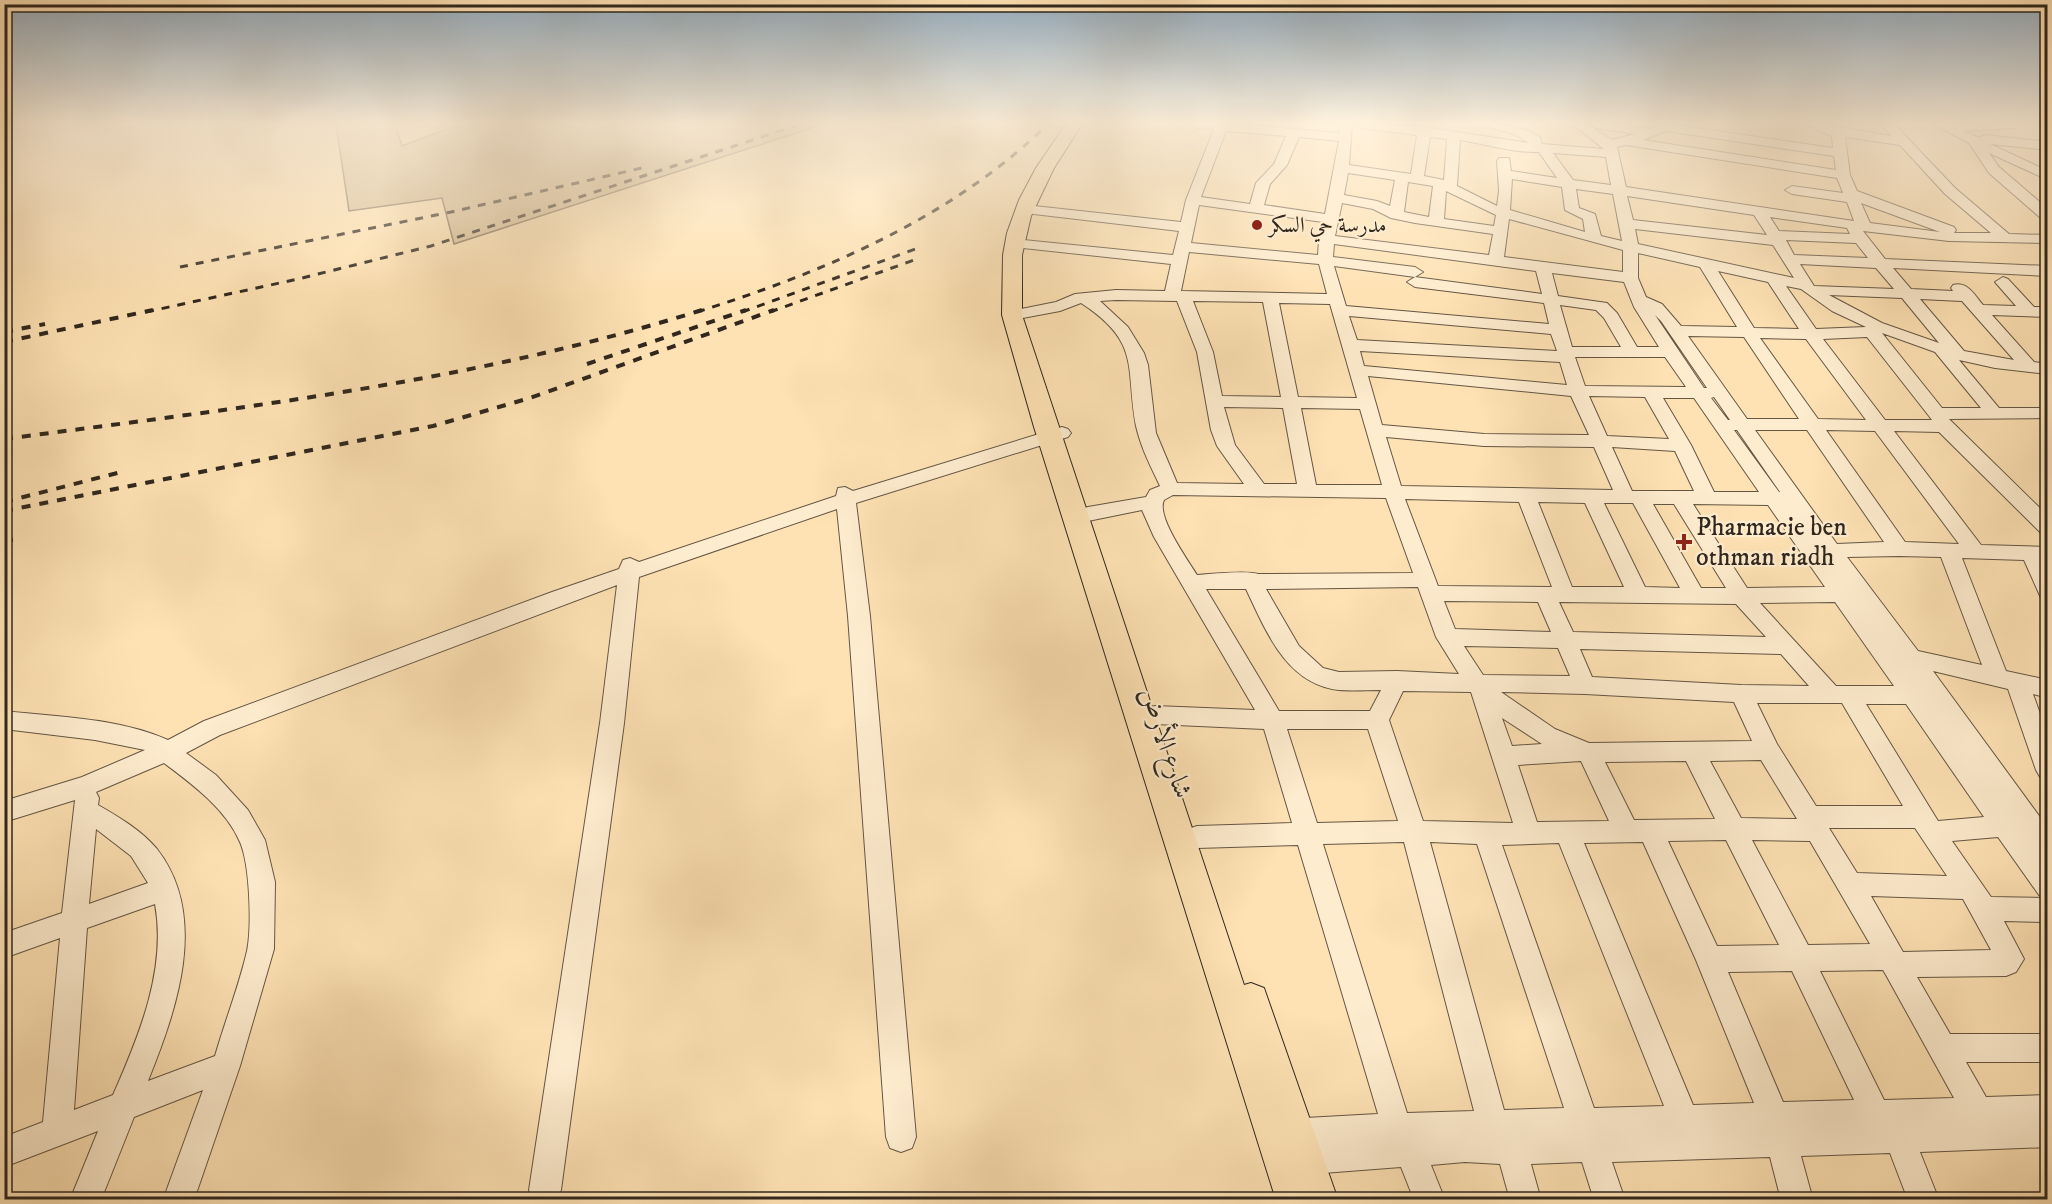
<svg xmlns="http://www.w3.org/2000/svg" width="2052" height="1204" viewBox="0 0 2052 1204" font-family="'IM FELL DW Pica',Amiri,serif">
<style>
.green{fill:#dbc29a;stroke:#86745c;stroke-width:1.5}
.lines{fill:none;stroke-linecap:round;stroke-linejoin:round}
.minor-casing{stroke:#645644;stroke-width:2}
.major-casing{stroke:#30271e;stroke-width:2}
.minor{fill:#feecce;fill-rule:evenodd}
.major{fill:#fee2b4;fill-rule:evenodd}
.rail-far1{stroke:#30271e;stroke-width:3;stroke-dasharray:8 8;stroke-linecap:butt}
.rail{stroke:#30271e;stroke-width:4;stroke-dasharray:9 9;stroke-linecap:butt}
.poi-dot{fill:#8f2418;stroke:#feecce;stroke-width:2}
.labels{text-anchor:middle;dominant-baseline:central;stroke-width:4.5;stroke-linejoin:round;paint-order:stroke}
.far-poi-label{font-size:22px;fill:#30271e;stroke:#feecce;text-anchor:start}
.poi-label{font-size:26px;fill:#30271e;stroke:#feecce;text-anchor:start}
.street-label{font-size:26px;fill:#30271e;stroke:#feecce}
</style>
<rect width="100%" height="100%" fill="#fee2b4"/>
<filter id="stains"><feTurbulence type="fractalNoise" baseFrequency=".00333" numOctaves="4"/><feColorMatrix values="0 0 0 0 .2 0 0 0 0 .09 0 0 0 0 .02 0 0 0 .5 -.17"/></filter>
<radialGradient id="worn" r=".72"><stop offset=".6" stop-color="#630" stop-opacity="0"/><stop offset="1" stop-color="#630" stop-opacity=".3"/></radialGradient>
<path class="green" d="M336 124H395L402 146 460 124H824L454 244 442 198 349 211Z"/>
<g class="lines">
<g class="minor-casing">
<path id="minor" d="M1190 124H1237L1339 133 1340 124H1352L1349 165 1411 174 1417 135 1361 128 1355 124 1424 127 1529 143 1514 134 1489 127 1488 124C1508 124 1522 127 1540 137L1542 144 1604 149 1572 124H1587L1612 140 1635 134 1596 128 1590 124H1619L1650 129 1659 124H1670L1833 148 1832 136 1803 124H1821L1891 136 1881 124H1894L1955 188 2009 234 2048 235V243L1949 241 1863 231 1885 259 2048 266V276L1893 268 1911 289 1953 291 1951 288 1953 285C1968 281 1975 296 1983 305L2016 306 1995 282 2003 277 2008 279 2034 307H2048V317L1992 315 2034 362 2048 364V374L1995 368 1959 360 1999 408H2048V418L1949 419 2048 516V535L2041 533 1939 432 1894 431 1981 545 2048 547V561H2045L2048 567V600L2041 598 2024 560 1962 558 2006 671 2048 680V698L2033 694 2048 736V780L2040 777 2036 770 2008 689 1933 671 2048 828V860L2042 858 2048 865V922L2004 921 2024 959 2016 972 2006 976 1917 977 1950 1034H2048V1062H1966L1986 1097 2048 1095V1147L1920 1152 1939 1200H1908L1890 1153 1801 1156 1813 1200H1781L1770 1157 1612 1162 1625 1200H1594L1582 1162 1531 1164 1541 1200H1510L1500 1164 1465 1162 1431 1165 1445 1200H1414L1401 1167 1297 1175 1286 1171 1282 1160 1287 1149 1276 1145 1272 1134 1276 1123 1287 1119 1378 1114 1298 845 1197 848 1188 845 1184 837 1188 829 1197 826 1292 823 1264 729 1155 724 1147 721 1144 715 1147 709 1155 706 1255 710 1154 537 1142 510 1088 521 1081 519 1078 514 1081 509 1088 507 1146 497 1150 490 1160 486C1151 467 1141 448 1136 426 1125 367 1142 343 1081 303L1060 311 1012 320 1004 315 1006 312 1056 302 1075 294 1116 290 1165 291 1171 264 1014 247 1007 243 1014 239 1173 255 1179 231 1025 213 1018 209 1025 205 1181 222 1186 200 1214 129 1196 128ZM1226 131 1286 136 1274 164 1256 183 1250 204 1201 197ZM1666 131 1834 156 1836 170 1643 140ZM1299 137 1339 141 1325 214 1264 205 1270 184 1287 165ZM1430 137 1447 139 1444 180 1424 176ZM1845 137 1900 145 1945 194 1991 233H1954L1956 230 1954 227 1857 191 1850 175ZM1460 140C1486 144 1513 153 1539 152L1557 178 1511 171 1509 158H1499L1497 161 1499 191 1497 206 1457 186ZM1626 145 1837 178 1843 193 1792 186 1785 190 1792 194 1847 202 1854 221 1626 187 1617 147ZM1553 153 1606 157 1611 185 1573 180ZM1348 173 1395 180 1390 206 1377 201 1344 195ZM1512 179 1562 187 1565 210 1583 219 1585 232 1510 210ZM1408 182 1433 186 1429 217 1404 212ZM1576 189 1613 194 1622 241 1601 236 1595 214 1579 208ZM1446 191 1496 215 1494 226 1444 219ZM1627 196 1754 215 1767 235 1633 220ZM1342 203 1373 209 1391 218 1415 223 1493 234 1489 255 1335 236ZM1861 203 1940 232 1870 223ZM1199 205 1323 222 1319 239 1318 255 1191 243ZM1770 217 1847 228 1850 234 1779 231ZM1509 219 1623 250V272L1504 257ZM1635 229 1773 245 1794 278 1638 244ZM1786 240 1856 243 1868 258 1794 255ZM1334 244 1536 271 1542 294 1415 277 1407 282 1415 287 1544 303 1549 324 1346 306 1334 266 1415 277 1423 272 1415 267 1333 257ZM1189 252 1319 264 1327 294 1181 291ZM1638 253 1700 267 1737 327 1681 326 1662 304 1646 297 1638 278ZM1800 264 1876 268 1894 289 1814 286ZM1718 271 1768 282 1799 329 1754 328ZM1552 273 1624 282 1634 307 1659 347H1637L1617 313 1607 303 1558 296ZM1786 286 1801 289 1832 311 1866 327 1816 329ZM1829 295 1902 298 1939 343 1882 323ZM1920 299 1962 301 2014 360 1964 351ZM1116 300 1177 301 1197 352 1211 430 1217 446 1244 484 1177 483 1156 433 1148 365 1144 353 1128 327 1100 301ZM1193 301 1263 302 1281 397 1222 396 1213 352ZM1279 303 1330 304 1357 398 1298 397ZM1560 305 1596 310 1604 318 1621 347H1572ZM1655 315 1661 321 1707 388H1704ZM1349 316 1551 334 1557 351 1357 340ZM1882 333 1935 352 1981 408H1942ZM1688 336 1744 337 1799 419H1747ZM1867 337 1929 416 1932 420H1885L1823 339ZM1760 338 1806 339 1866 420 1818 419ZM1360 351 1560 362 1567 385 1364 366ZM1575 357H1665L1686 387 1585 386ZM1368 376 1571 396 1589 435 1484 434 1382 425ZM1589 396 1645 397 1669 439 1607 436ZM1714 397 1730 420H1728L1711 398ZM1663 398H1694L1759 492H1714L1691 445ZM1224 407 1283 408 1297 484H1264L1235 445ZM1301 408 1360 409 1382 485H1316ZM1734 430H1737L1780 492H1779ZM1755 430H1807L1884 542 1837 544ZM1826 430 1875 431 1959 544 1905 542ZM1386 437 1484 446 1594 447 1613 490 1401 486ZM1612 447 1675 451 1694 491H1632ZM1173 495 1386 498 1413 573 1258 574C1248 570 1211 574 1197 575 1187 559 1156 516 1164 500ZM1405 499 1519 502 1552 587 1438 586ZM1538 502 1585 503 1624 587H1572ZM1604 503H1633L1680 588 1645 587ZM1653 504H1674L1726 588H1701ZM1693 504 1768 505 1825 587 1747 588ZM1899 556 1941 557 1982 665 1918 651 1847 557ZM1418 587 1436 637 1459 674 1397 671 1339 672 1323 668 1299 646 1266 589ZM1206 589H1246C1266 631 1286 684 1339 690 1352 691 1367 690 1381 690L1370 711H1279ZM1444 601 1538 602 1551 632 1455 629ZM1559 602 1736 604 1766 637 1573 632ZM1835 602 1894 686H1836L1760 603ZM1464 646 1558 648 1570 676 1483 675ZM1580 649 1781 654 1809 686 1741 685 1592 677ZM1403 691 1471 692 1513 823 1423 821 1389 720ZM1501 692 1585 694 1734 702 1752 741 1589 743 1555 729ZM1757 703H1842L1903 806H1816L1777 744ZM1866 704H1906L1984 817 1938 821ZM1502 718 1542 744 1512 746ZM1287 729H1368L1398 821 1317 823ZM1761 760 1797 819 1741 818 1710 761ZM1581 761 1609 821 1537 822 1518 765ZM1686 761 1715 819 1634 820 1605 762ZM1829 828H1915L1947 876 1857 873ZM1998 837 2039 895 2046 898 1991 897 1952 841ZM1726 840 1779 945 1717 946 1668 841ZM1752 840 1810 841 1870 944 1808 945ZM1404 842 1474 1111 1407 1113 1323 844ZM1430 842 1477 844 1564 1108 1504 1110ZM1643 842 1696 960 1754 1103 1693 1105 1584 843ZM1559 843 1664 1106 1594 1108 1502 845ZM1871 896 1963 899 1991 950 1903 952ZM1883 970 1886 975 1954 1098 1884 1100 1820 971ZM1792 971 1854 1100 1783 1102 1728 972Z
M1933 124H2021L2015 128 1964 131 1979 138 1985 135 2048 142V150L1990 144 2048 171V180L1989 153 1999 167 2048 209V221L2043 220 1989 173 1969 143Z
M1062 427 1068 429 1071 433 1068 437 856 503 870 616 916 1137 912 1148 901 1152 890 1148 886 1137 848 616 837 509 639 577 624 723 561 1190 557 1200H533L529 1190 600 723 617 585 220 735 186 753 216 775 248 810 265 840 275 882 274 949 240 1066 194 1200H163L203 1090 134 1117 101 1200H70L98 1131 4 1167V1137L43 1122 60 938 4 958V933L62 913 75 800 4 822V801L82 777 145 750 95 740 4 729V711C58 717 119 718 168 740L204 721 552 592 619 569 623 560 630 558 639 562 836 496 838 488 845 487 853 491ZM164 763C192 784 226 809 240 842 250 865 252 926 247 951 239 986 225 1021 215 1056L148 1081C176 1011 210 917 157 849 141 830 119 817 98 805L99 798 96 792ZM96 829 131 856 148 883 89 904ZM155 904C167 969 139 1036 113 1095L74 1110 87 928Z"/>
</g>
<g class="major-casing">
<path id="major" d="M1066 124H1082L1054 168 1031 216 1022 255V315L1244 985 1251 983 1264 988 1338 1200H1276L1034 427 1002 315 1003 255 1007 233 1019 200 1036 168Z"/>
</g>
<use href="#minor" class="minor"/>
<use href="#major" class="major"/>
<path class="rail-far1" d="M180 267 451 212 646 167
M146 312 298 279 431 246 801 124
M697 312C824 272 952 218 1048 124
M742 312 921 247
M770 312 914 260"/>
<path class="rail" d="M4 332 45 324
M4 342 153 310
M587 364 746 310
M4 439C239 408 475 382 702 310
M4 502 125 471
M4 511 433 426 530 398 774 310
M4 541 21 538"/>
</g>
<linearGradient id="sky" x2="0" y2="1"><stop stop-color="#95adbf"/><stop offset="0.42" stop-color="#fff2dd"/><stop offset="1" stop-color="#fff2dd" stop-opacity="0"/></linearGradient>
<rect width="2052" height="293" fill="url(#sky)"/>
<g class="poi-dot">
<circle cx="1257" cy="225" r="6"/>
<path d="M1681 533h6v6h6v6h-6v6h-6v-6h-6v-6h6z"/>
</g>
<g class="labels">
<g class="far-poi-label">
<text x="1269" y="225">مدرسة حي السكر</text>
</g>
<g class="poi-label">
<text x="1696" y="527">Pharmacie ben<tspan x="1696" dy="30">othman riadh</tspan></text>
</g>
<g class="street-label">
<text transform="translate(1165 743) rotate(71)">شارع الأرض</text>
</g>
</g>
<rect width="2052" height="1204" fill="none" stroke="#fee2b4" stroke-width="24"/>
<rect x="6" y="6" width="2040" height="1192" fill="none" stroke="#30271e" stroke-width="3"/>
<rect x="12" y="12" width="2028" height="1180" fill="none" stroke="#30271e" stroke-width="1.5"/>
<rect width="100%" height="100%" filter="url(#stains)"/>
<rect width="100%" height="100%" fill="url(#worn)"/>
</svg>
